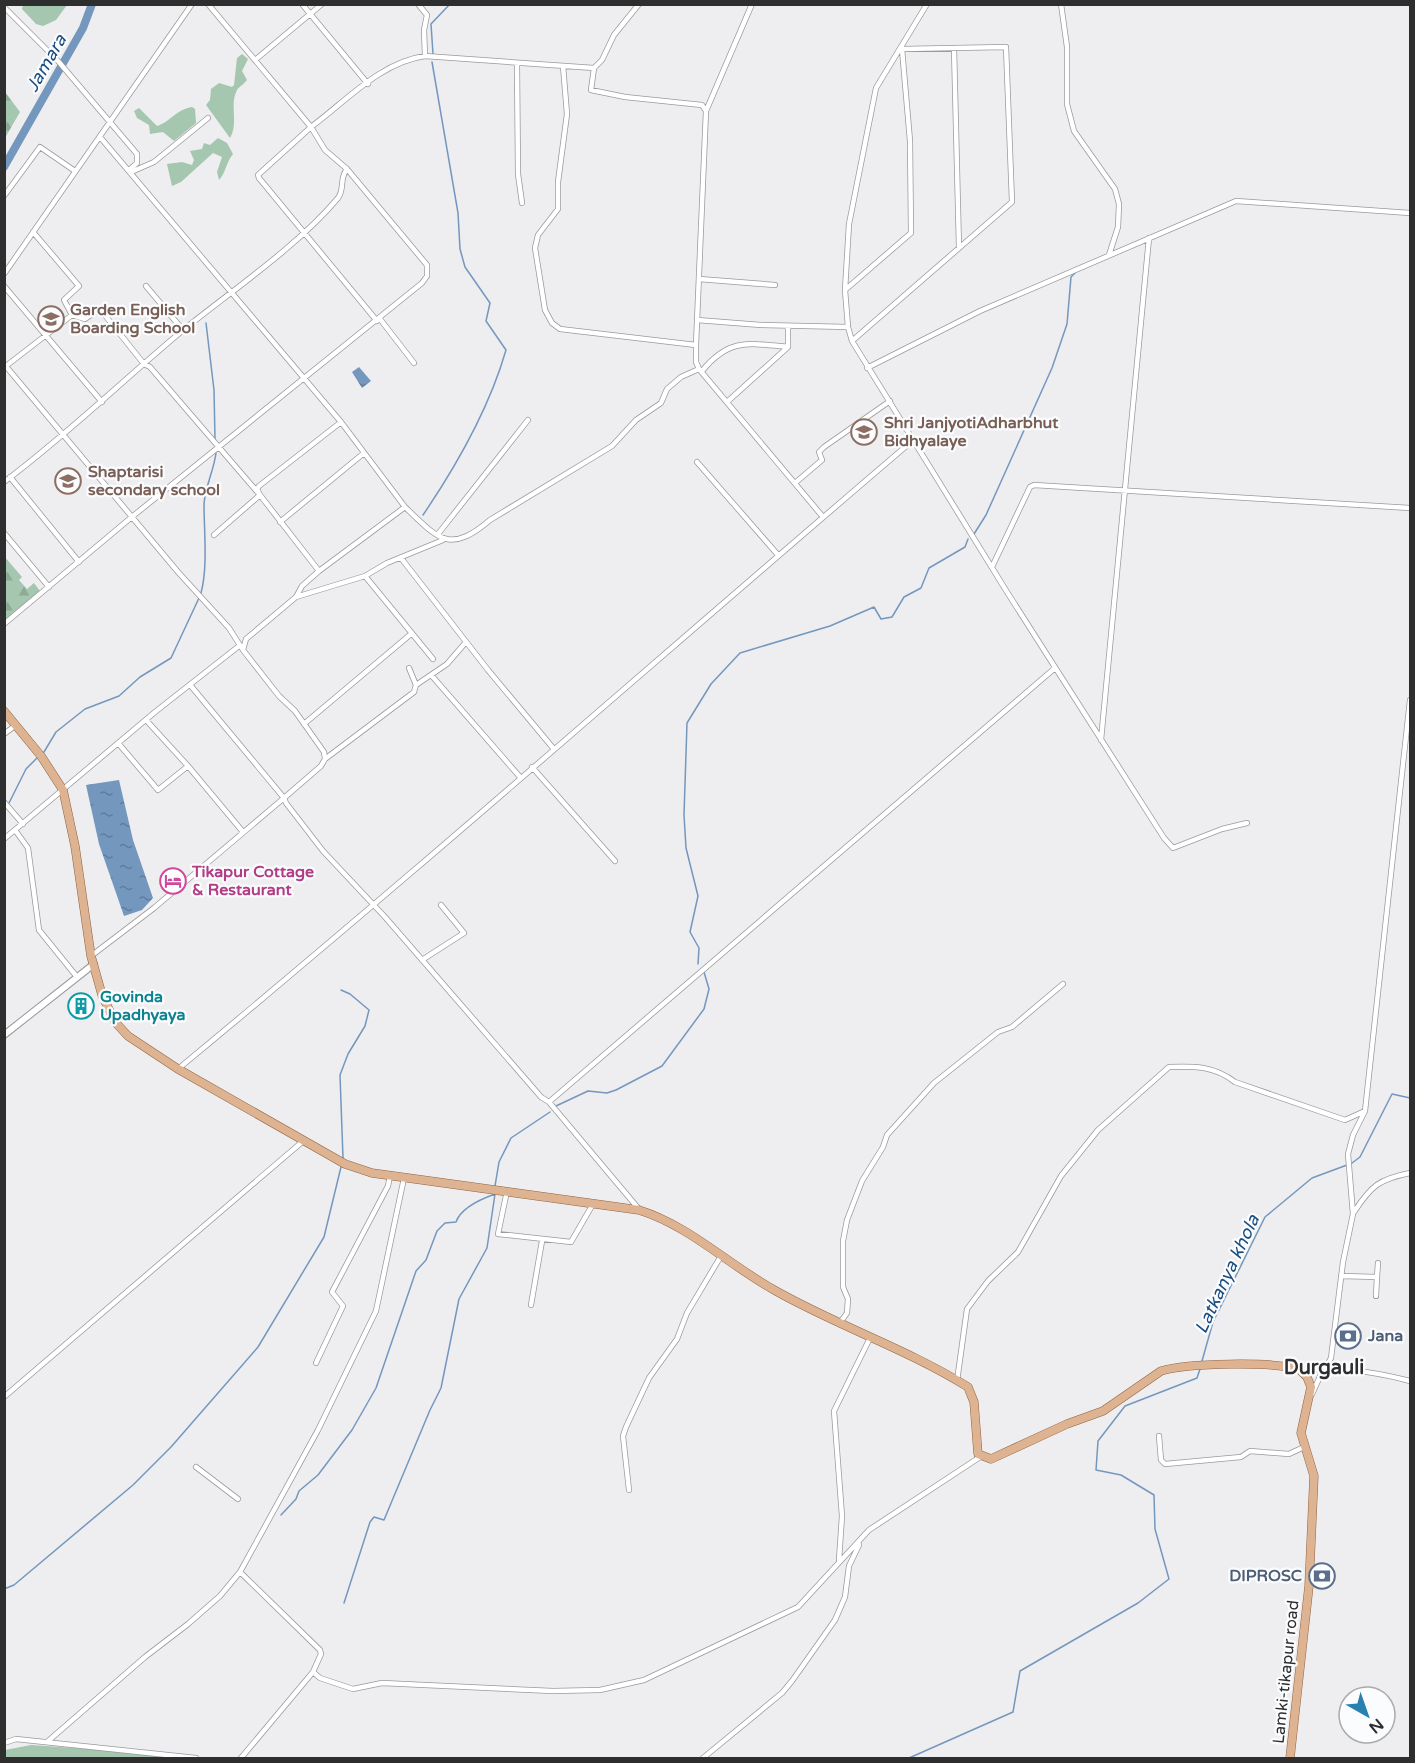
<svg xmlns="http://www.w3.org/2000/svg" width="1415" height="1763" viewBox="0 0 1415 1763" font-family="'Varela Round',sans-serif">
<style>
.grass{fill:#a5c6af}
.forest{fill:url(#forest-firs)}
.water{fill:url(#water-ripples)}
.lines{fill:none;stroke-linecap:round;stroke-linejoin:round}
.stream{stroke:#7497be;stroke-width:1.5}
.river{stroke:#7497be;stroke-width:8}
.minor-casing{stroke:#9a9a9c;stroke-width:6}
.tertiary-casing{stroke:#9a9a9c;stroke-width:8}
.primary-casing{stroke:#926340;stroke-width:9}
.minor{stroke:#fff;stroke-width:4.5}
.tertiary{stroke:#fff;stroke-width:6}
.primary{stroke:#deb392;stroke-width:8}
.labels{text-anchor:middle;dominant-baseline:central;stroke-width:4.5;stroke-linejoin:round;paint-order:stroke}
.education-label{font-size:16px;font-weight:bold;fill:#785e54;stroke:#fbfcfe;text-anchor:start}
.hotel-label{font-size:16px;font-weight:bold;fill:#b23c85;stroke:#fbfcfe;text-anchor:start}
.culture-label{font-size:16px;font-weight:bold;fill:#0d838f;stroke:#fbfcfe;text-anchor:start}
.service-label{font-size:16px;font-weight:bold;fill:#4e5e75;stroke:#fbfcfe;text-anchor:start}
.street-label{font-size:16px;fill:#2e2e2f;stroke:#fbfcfe}
.water-label{font-size:18px;font-style:italic;fill:#1b4e80;stroke:#fbfcfe}
.quarter-label{font-size:20px;font-weight:bold;fill:#2e2e2f;stroke:#fbfcfe}
</style>
<defs>
<pattern id="forest-firs" width="22" height="20" patternUnits="userSpaceOnUse" patternTransform="scale(1.5)"><rect width="22" height="20" fill="#a5c6af"/><path d="M5 1l3.5 6h-7zM16 11l3.5 6h-7z" fill="#8eaa97"/></pattern>
<pattern id="water-ripples" width="26" height="14" patternUnits="userSpaceOnUse" patternTransform="scale(1.5)"><rect width="26" height="14" fill="#7497be"/><path d="M2 4q2-2 4 0t4 0M15 11q2-2 4 0t4 0" fill="none" stroke="#607c9b"/></pattern>
</defs>
<rect width="100%" height="100%" fill="#eeeef0"/>
<path class="grass" d="M23 5V4L67 5 56 20 43 26 36 24 22 9Z
M242 54 248 59 242 71 247 80C244 84 239 87 237 90 229 105 239 123 230 138L206 105 210 100 211 89 219 83 232 87 234 85 237 58Z
M192 107 195 109 196 123 174 141 163 132 150 134 149 125 137 118 134 111 139 108 157 126C170 122 177 109 192 107Z
M218 138 227 143 233 154C226 162 226 173 219 180L217 172 222 157 213 153 181 182 172 186 167 164 182 162 192 165 194 160 190 151 202 149 204 143 210 145Z
M31 1745 104 1750 172 1758H5V1750Z"/>
<path class="forest" d="M5 92 20 112 5 138Z
M4 556 22 577 19 580 27 589 34 583 40 591 5 621Z"/>
<path class="water" d="M359 367 371 381 362 388 352 372Z
M119 780 133 840 153 898 142 910 124 916 99 844 86 785Z"/>
<g class="lines">
<path class="stream" d="M433 54 431 24 450 4
M206 323 214 390 215 439
M423 515C457 465 489 409 506 350L486 321 490 303 465 267 460 249 458 213 432 62
M974 534 986 515 1052 368 1067 324 1071 277 1076 272
M201 593C208 567 204 531 204 504 205 487 214 470 216 453
M44 752 56 732 85 709 119 696 140 677 171 658 199 598
M9 803 26 769 38 757
M698 964 699 948 690 932 698 896 686 848 684 815 687 723 711 684 740 653 830 626 874 607 881 619 892 617 904 597 921 588 929 568 965 547 968 539
M341 990 350 994 369 1010 365 1026 348 1054 340 1075 343 1158
M556 1106 588 1091 607 1093 616 1090 662 1066 704 1009 709 989 704 972
M1352 1163 1360 1157 1392 1094 1410 1098
M495 1186 499 1162 511 1138 550 1112
M1202 1361 1213 1322 1265 1217 1312 1178 1347 1165
M281 1515 296 1499 299 1491 318 1475 352 1430 376 1388 416 1271 426 1260 437 1231 445 1223 456 1222C461 1208 481 1199 495 1194
M4 1589 14 1585 133 1485 171 1447 258 1347 324 1237 341 1167
M344 1603 370 1522 374 1517 384 1520 430 1410 441 1388 459 1299 487 1248 495 1194
M909 1758 1013 1712 1020 1671 1138 1603 1169 1579 1155 1529 1154 1495 1121 1475 1096 1470 1098 1441 1125 1406 1197 1378 1200 1369"/>
<path class="river" d="M4 167 83 28 92 4"/>
<g class="minor-casing">
<path id="minor" d="M208 4 311 127C346 101 381 62 425 56L594 68
M302 4 368 84
M418 4 427 15 424 30 425 56
M639 4 614 35 602 60 594 68 591 90 625 97 702 105 706 111
M927 4 876 88 849 224 845 290 848 327 852 341 1007 592 1164 838 1173 848 1222 829 1247 823
M1061 4 1067 47V104L1074 131 1115 189 1119 204 1118 227 1109 255
M4 7 58 61 137 154V163L129 170
M954 48 959 248
M255 60 322 4
M517 64 518 174 522 203
M563 66 567 114 558 182V209L538 235 535 248 545 310 552 323 560 329 696 345
M100 137 341 422 405 507
M131 172 154 162 208 118
M4 196 40 147 75 171
M4 274 192 4
M699 279 775 285
M4 286 102 402
M146 286 183 330
M845 290 911 233 910 141 902 49 1006 47 1012 202 852 341
M72 315 85 319 100 309 144 364 150 367 260 495 319 571 302 586 296 597 246 639 243 650 279 696 295 711 324 752 325 759 321 766 284 798 286 803 323 851 385 917 541 1097 549 1102 638 1208
M380 319 414 363
M697 320 761 325 848 327
M4 364 178 572 229 628 243 650
M6 366 72 315 64 300 79 286 33 232
M867 368 980 311 1236 201 1410 213
M699 369 823 517
M702 371C729 338 748 343 788 347
M727 402 788 347V326
M697 462 778 555
M10 477 79 562
M4 482C67 435 122 381 182 331 231 291 297 247 338 198 345 189 339 178 347 169L325 150 311 127 258 175 259 178 377 321
M795 483 822 460 819 452 824 447 890 401
M280 522 364 453
M4 533 49 587
M438 534 528 420
M214 535 260 495 257 489 259 486 341 422
M401 558 488 670 553 748
M992 567 1030 487 1034 485 1410 508
M319 571 405 507C439 540 450 554 490 520L612 446 636 420 661 403 667 389 681 377 699 369 696 362V345L706 111 752 4
M365 576 433 659
M296 597 365 576 387 563 443 540
M4 624 133 516 422 283 427 276V265L347 169
M432 676 520 777
M416 685 447 664 466 642
M146 720 188 766
M304 724 411 634
M4 734 16 725
M1101 740 1149 238
M118 743 158 790 188 766 243 832
M325 759 414 692 416 685 409 668
M532 767 615 861
M4 802 23 824
M15 830 28 848 39 930 77 977
M4 839 155 712 239 646
M91 956 154 908 284 798 191 686
M422 960 464 933 441 905
M178 1069C426 864 666 651 911 442L915 443
M549 1102 1055 668
M507 1191 498 1234 571 1242 593 1204
M1354 1212C1371 1186 1379 1179 1410 1173
M1341 1276 1377 1277 1376 1296
M1377 1277 1378 1263
M531 1305 542 1241
M839 1324 847 1313 848 1299 843 1287V1241L847 1220 862 1181 883 1147 887 1135 934 1083 998 1032 1012 1027 1063 984
M316 1363 343 1306 332 1292 388 1186 390 1176
M1301 1370 1325 1369 1331 1358 1343 1262 1353 1214 1348 1154 1353 1135 1365 1111 1410 700
M957 1381 967 1309 988 1281 1018 1252 1061 1176 1098 1130 1169 1067C1196 1066 1214 1066 1235 1082L1345 1120 1365 1111
M1312 1394 1322 1372C1332 1363 1395 1377 1410 1381
M4 1397 302 1142
M1159 1436 1161 1460 1165 1464 1241 1457 1250 1451 1289 1454 1304 1447
M196 1467 238 1499
M629 1490 623 1436 626 1427 649 1378 677 1339 687 1313 721 1256
M839 1560 842 1516 834 1411 870 1338
M240 1572 320 1650 321 1654 313 1672
M47 1742 145 1657 188 1624 220 1596 240 1572 318 1430 376 1311 404 1178
M4 1743 16 1739 196 1758
M241 1758 313 1672 320 1678 353 1689 382 1683 553 1691 600 1690 644 1680 798 1607 869 1530 980 1457
M703 1758 782 1693 792 1681 835 1620 845 1597 849 1566 859 1545 858 1542"/>
</g>
<g class="tertiary-casing">
<path id="tertiary" d="M4 1035 94 964"/>
</g>
<g class="primary-casing">
<path id="primary" d="M4 711 41 756 63 790 75 846 91 956 102 995 115 1022 128 1036 178 1069 345 1164 372 1173 639 1210C690 1226 730 1266 776 1291 838 1326 907 1349 968 1387L974 1402 978 1454 991 1459 1067 1424 1103 1411 1161 1371C1188 1363 1275 1361 1300 1370L1307 1377 1311 1387 1301 1433 1314 1476 1309 1586 1290 1758"/>
</g>
<use href="#minor" class="minor"/>
<use href="#tertiary" class="tertiary"/>
<use href="#primary" class="primary"/>
</g>
<defs>
<g id="school-ring" transform="scale(1.35)"><circle r="9.5" fill="#fbfcfe" stroke="#8d6e63" stroke-width="1.5"/><path d="M0-5L7-2L0 1L-7-2ZM-4 1L0 2.5L4 1V4Q0 6-4 4Z" fill="#8d6e63"/></g>
<g id="hotel-ring" transform="scale(1.35)"><circle r="9.5" fill="#fbfcfe" stroke="#d1479c" stroke-width="1.5"/><path d="M-6-4.5h1.5V1H6V5H4.5V3h-9V5H-6ZM-4 0a1.8 1.8 0 1 1 3.6 0ZM.5 0V-2.5h3Q6-2.5 6 0Z" fill="#d1479c"/></g>
<g id="building-ring" transform="scale(1.35)"><circle r="9.5" fill="#fbfcfe" stroke="#0f9aa8" stroke-width="1.5"/><path d="M-4-6H4V6H1V3H-1V6H-4ZM-2.5-4.3h1.7v1.8h-1.7ZM.8-4.3h1.7v1.8H.8ZM-2.5-1h1.7V.8h-1.7ZM.8-1h1.7V.8H.8Z" fill="#0f9aa8"/></g>
<g id="bank-ring" transform="scale(1.35)"><circle r="9.5" fill="#fbfcfe" stroke="#5c6f8a" stroke-width="1.5"/><path d="M-6-4H6V4H-6ZM0-2.3a2.3 2.3 0 1 0 0 4.6a2.3 2.3 0 1 0 0-4.6Z" fill="#5c6f8a"/></g>
</defs>
<g fill-rule="evenodd">
<use href="#school-ring" x="51" y="319"/>
<use href="#school-ring" x="864" y="432"/>
<use href="#school-ring" x="68" y="481"/>
<use href="#hotel-ring" x="173" y="881"/>
<use href="#building-ring" x="81" y="1006"/>
<use href="#bank-ring" x="1348" y="1336"/>
<use href="#bank-ring" x="1322" y="1576"/>
</g>
<g class="labels">
<g class="education-label">
<text x="70" y="310">Garden English<tspan x="70" dy="18">Boarding School</tspan></text>
<text x="884" y="423">Shri JanjyotiAdharbhut<tspan x="884" dy="18">Bidhyalaye</tspan></text>
<text x="88" y="472">Shaptarisi<tspan x="88" dy="18">secondary school</tspan></text>
</g>
<g class="hotel-label">
<text x="192" y="872">Tikapur Cottage<tspan x="192" dy="18">&amp; Restaurant</tspan></text>
</g>
<g class="culture-label">
<text x="100" y="997">Govinda<tspan x="100" dy="18">Upadhyaya</tspan></text>
</g>
<g class="service-label">
<text x="1368" y="1336">Jana</text>
<text x="1302" y="1576" text-anchor="end">DIPROSC</text>
</g>
<g class="street-label">
<text transform="translate(1286 1672) rotate(-84)">Lamki-tikapur road</text>
</g>
<g class="water-label">
<text transform="translate(46 63) rotate(-60)">Jamara</text>
<text transform="translate(1227 1274) rotate(-65)">Latkanya khola</text>
</g>
<g class="quarter-label">
<text x="1324" y="1368">Durgauli</text>
</g>
</g>
<rect width="1415" height="1763" fill="none" stroke="#2e2e2f" stroke-width="12"/>
<g transform="translate(1367 1715) rotate(140)"><circle r="28" fill="#fbfcfe" stroke="#a9aaab" stroke-width="1.5"/>
<path d="M0-4.5L10 22L0 15L-10 22Z" fill="#2981b0"/>
<text y="-9" font-size="16" font-weight="bold" text-anchor="middle" fill="#2e2e2f">N</text>
</g>
</svg>
